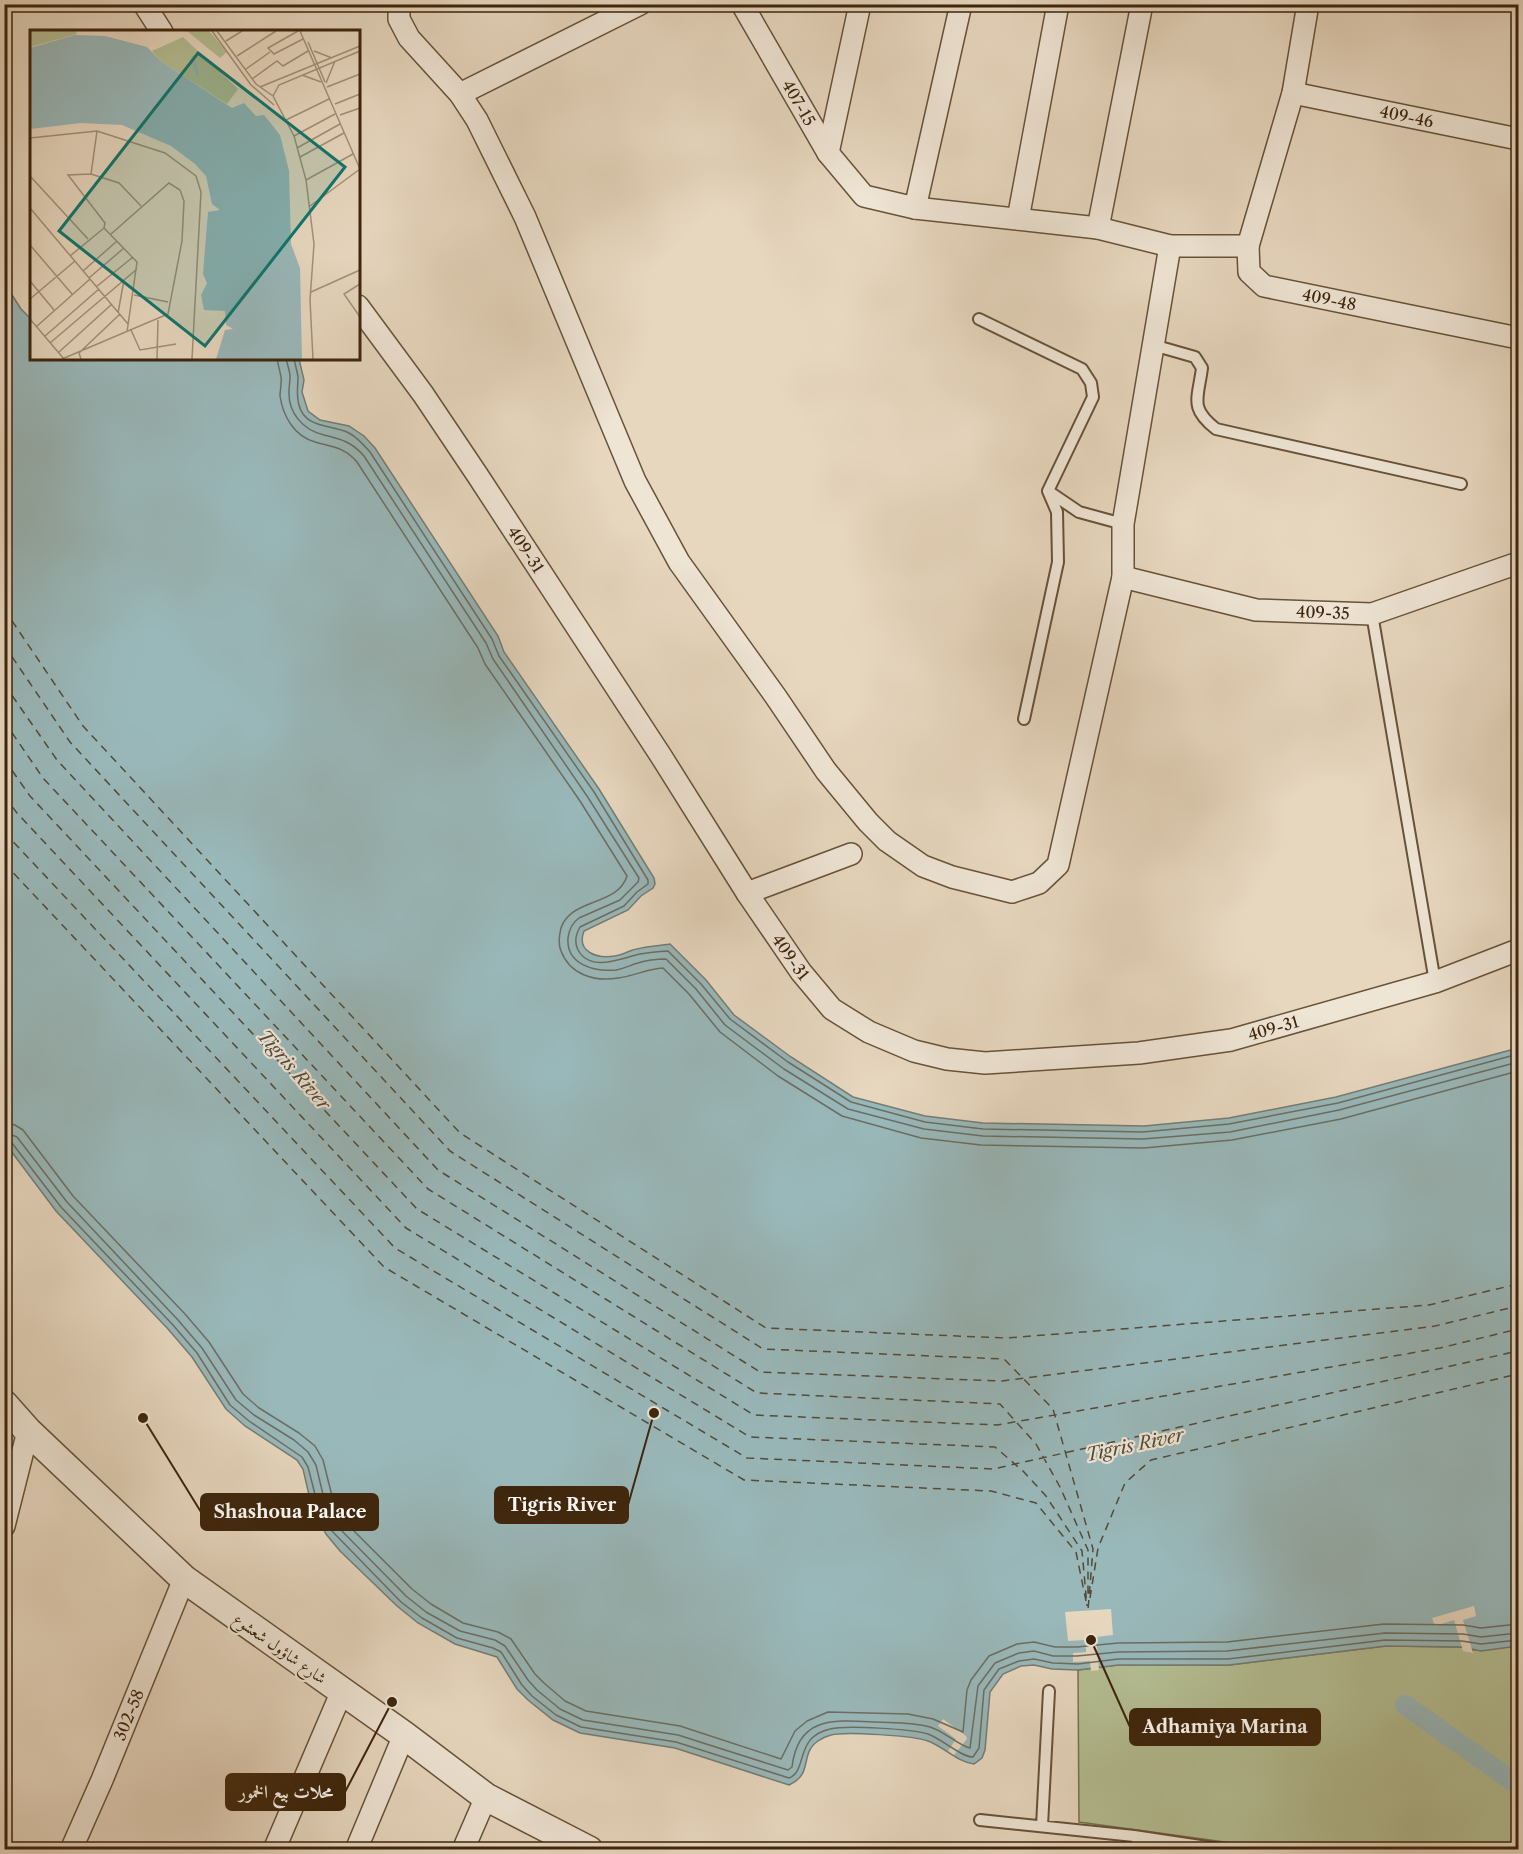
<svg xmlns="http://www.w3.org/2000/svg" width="1523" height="1854" viewBox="0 0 1523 1854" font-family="'Libre Caslon Text',Amiri,serif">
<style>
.green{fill:#b4be93;stroke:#787250;stroke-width:1.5}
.water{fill:#99b8ba;stroke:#747d74;stroke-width:1.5}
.pier{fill:#e7d7bf}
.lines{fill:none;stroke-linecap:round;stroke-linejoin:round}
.shore{stroke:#6b6e63;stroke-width:1.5}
.canal{stroke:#99b8ba;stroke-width:20}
.ferry{stroke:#544a38;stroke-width:1.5;stroke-dasharray:8 6;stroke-linecap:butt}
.service-casing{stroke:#685239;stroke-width:14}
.minor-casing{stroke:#685239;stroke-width:24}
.tertiary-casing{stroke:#685239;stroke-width:30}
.service{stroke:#efe5d5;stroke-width:10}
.minor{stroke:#efe5d5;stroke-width:21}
.tertiary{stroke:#efe5d5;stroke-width:27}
.labels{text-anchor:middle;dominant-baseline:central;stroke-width:4.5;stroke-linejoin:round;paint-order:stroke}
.street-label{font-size:16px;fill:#3d250c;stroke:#efe5d5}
.water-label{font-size:18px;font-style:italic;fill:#544a38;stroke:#efe5d5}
.inset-river{fill:none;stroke:#99b8ba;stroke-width:3}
.inset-road{fill:none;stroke:#a39077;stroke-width:1.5}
.view{fill:#0f766e;fill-opacity:0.15;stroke:#0f766e;stroke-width:3}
.inset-edge{fill:none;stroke:#3d250c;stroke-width:3}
.leader{fill:none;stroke:#3d250c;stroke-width:2}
.callout-dot{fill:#3d250c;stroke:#efe5d5;stroke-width:2}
.callout{fill:#3d250c;stroke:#3d250c;stroke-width:2}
.callout-label{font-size:18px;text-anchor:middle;font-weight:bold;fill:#fff}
</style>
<rect width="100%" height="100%" fill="#e7d7bf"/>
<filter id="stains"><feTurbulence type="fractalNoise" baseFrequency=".00333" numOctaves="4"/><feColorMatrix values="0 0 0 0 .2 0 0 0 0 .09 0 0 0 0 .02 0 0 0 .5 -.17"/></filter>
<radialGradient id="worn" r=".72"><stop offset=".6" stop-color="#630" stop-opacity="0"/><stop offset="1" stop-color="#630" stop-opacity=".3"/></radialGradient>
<path class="green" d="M1386 1646 1462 1647 1472 1650 1518 1646V1849L1282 1850 1079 1822 1078 1670 1118 1665H1229Z"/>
<path class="water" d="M5 284 21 309 31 319 32 358 299 359 304 380 302 392 308 411 320 420 349 426 364 436 375 448 498 636 504 652 599 789 654 878 655 884 653 888 641 896 628 910 584 931C576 952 597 959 615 956 623 955 630 950 637 949 648 946 659 946 670 944L706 980 734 1015 791 1057 853 1097 925 1116 983 1123 1144 1126 1229 1118 1336 1097 1518 1048V1646L1481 1651 1462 1647 1386 1646 1229 1665H1118L1078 1670 1052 1669 1034 1665 1021 1666 1003 1674 990 1692 985 1750 982 1758 974 1764C957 1762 944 1747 928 1741 915 1736 844 1731 831 1735 827 1736 821 1739 818 1741 799 1754 814 1774 789 1785L675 1748 580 1733 553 1720 528 1700 517 1689 497 1657 455 1644 418 1623 397 1606 340 1551 326 1534 312 1508 303 1469 297 1460 245 1426 226 1409 192 1357 168 1329 56 1211 5 1143Z"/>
<path class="pier" d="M1474 1606 1476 1616 1463 1620 1473 1653 1463 1651 1454 1620 1435 1626 1432 1618Z
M1111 1609 1113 1635 1096 1637 1099 1670 1091 1671 1090 1661 1073 1662V1653L1086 1652V1640L1068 1641 1065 1612Z
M943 1719 966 1736 967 1739 954 1755 948 1751 956 1739 938 1726Z"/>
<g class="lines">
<path class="shore" d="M277 358C278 365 280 371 281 377 282 383 280 389 280 396 283 416 294 436 315 442 332 447 344 447 357 462L478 648 485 664 580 801 627 876C618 906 571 898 561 928 559 936 558 944 561 951 570 975 595 982 618 978 634 976 647 969 663 968L689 994 720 1032 778 1076 842 1116 921 1138 981 1145 1144 1148 1232 1140 1341 1119 1518 1071
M286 358C287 365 290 370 290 377 290 382 289 386 289 391 288 413 303 430 324 435 341 439 352 442 364 456L486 643 493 659 587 796 639 878 638 882 620 900 579 918C572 923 569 930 568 938 566 965 595 972 616 970 623 969 631 965 638 963 647 960 657 959 666 959L696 989 725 1025 784 1069 848 1109 924 1129 983 1136 1143 1139 1230 1132 1339 1110 1518 1062
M294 358C295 365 297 370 298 377 298 386 296 395 299 405 305 429 331 424 349 433 358 438 363 444 370 452L492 639 499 656 594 792 648 880V884L637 892 624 906 580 927C576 934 574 942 578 950 591 973 621 958 640 954 649 953 659 951 668 951L701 984 730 1019 788 1062 851 1102 925 1122 983 1129 1143 1132 1229 1124 1338 1103 1518 1054
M4 1123 15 1125 23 1130 73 1196 185 1314 209 1342 243 1394 259 1408 299 1433 315 1446 323 1460 333 1500 344 1521 412 1589 431 1604 463 1623 498 1632 511 1639 535 1674 544 1683 565 1701 586 1711 680 1726 781 1759 795 1731 807 1721 828 1712 908 1714 933 1719 963 1732 967 1690 971 1680 989 1656 1017 1644 1034 1642 1055 1647H1077L1118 1643 1227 1642 1384 1624 1463 1625 1481 1628 1518 1624
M4 1132 17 1137 67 1202 178 1320 202 1348 236 1400 254 1415 294 1440 308 1452 316 1465 325 1503 337 1526 406 1596 426 1612 460 1631 495 1640 505 1646 528 1680 537 1690 560 1709 583 1720 678 1735 788 1770 792 1767C798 1716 834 1720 875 1722 894 1723 912 1722 930 1727 944 1731 959 1746 970 1748L978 1686 995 1663 1019 1653 1034 1651 1053 1656H1077L1118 1652 1227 1651 1385 1633 1463 1634 1481 1637 1518 1633
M4 1140 12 1143 61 1207 173 1325 197 1353 230 1405 249 1421 302 1457 308 1467 318 1506 331 1530 401 1602 422 1618 457 1638 493 1648 501 1652 522 1685 532 1696 556 1715 581 1727 676 1742 789 1778C808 1771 794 1737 830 1729 846 1725 912 1729 928 1734 942 1739 961 1757 973 1757L979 1748 984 1690 999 1669 1019 1661 1034 1659 1053 1663 1078 1664 1118 1659H1228L1385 1640 1462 1641 1481 1644 1518 1640"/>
<path class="canal" d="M1405 1705 1518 1785"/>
<path class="ferry" d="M4 609 83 726 460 1133 766 1328 1006 1338 1429 1305 1518 1284
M4 645 70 742 450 1151 763 1349 1004 1359 1053 1409 1093 1549 1088 1610
M4 684 57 760 438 1170 760 1372 1002 1381 1435 1326 1518 1306
M4 721 43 778 428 1189 757 1393 1000 1404 1036 1444 1060 1487 1088 1550V1597
M4 759 30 796 417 1209 754 1415 997 1425 1440 1348 1518 1329
M4 796 17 813 406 1228 750 1437 995 1447 1023 1471 1046 1496 1082 1551 1087 1606
M4 832 395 1248 747 1458 993 1469 1518 1351
M4 863 384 1267 744 1480 991 1491 1036 1503 1076 1552 1086 1601
M1090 1598 1098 1548 1125 1483 1151 1460 1518 1374"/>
<g class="service-casing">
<path id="service" d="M979 319 1082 369 1091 383 1093 397 1048 491 1057 512 1058 562 1024 719
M1153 345 1195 357 1202 368C1198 399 1189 408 1216 429L1461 484
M1048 491 1079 512 1123 524
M1372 614 1435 982
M980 1820 1134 1836 1227 1850
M1042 1826 1049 1691
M1134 1836 1145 1850"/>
</g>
<g class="minor-casing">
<g id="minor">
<path d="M144 4 162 32"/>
<path d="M399 4V19L409 38 460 94 477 120 525 217 635 481 679 562 776 697 826 771 868 822 887 841 923 866 952 877 1012 892 1039 883 1058 865 1123 577V524L1170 246"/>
<path id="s1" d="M742 4 828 153 864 196 915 208 1098 228 1170 246H1248L1249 272 1264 286 1518 338"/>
<path id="s2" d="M1293 93 1518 139"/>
<path d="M460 94 640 4"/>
<path d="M828 153 860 4"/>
<path d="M915 208 961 4"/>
<path d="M1018 219 1058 4"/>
<path d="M1098 228 1142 4"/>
<path d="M1248 246 1293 93 1308 4"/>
<path id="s3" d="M358 306 423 394 478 476 661 756 747 893 801 972 832 1009 869 1032 914 1051 947 1059 985 1063 1139 1053 1231 1040 1435 982 1518 950"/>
<path id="s4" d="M1123 577 1256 610 1372 614 1518 563"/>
<path d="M747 893 851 854"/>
<path d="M4 1526 28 1431"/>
<path id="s5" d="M71 1850 102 1780 184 1579"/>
<path d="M274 1850 342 1691"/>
<path d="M356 1850 404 1735"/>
<path d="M463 1850 486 1797"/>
</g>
</g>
<g class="tertiary-casing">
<path id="tertiary" d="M4 1404 28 1431 184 1579 404 1735 486 1797 589 1850"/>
</g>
<use href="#service" class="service"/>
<use href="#minor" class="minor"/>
<use href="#tertiary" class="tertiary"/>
</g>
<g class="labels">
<g class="street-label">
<text stroke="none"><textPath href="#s1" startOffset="114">407-15</textPath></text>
<text stroke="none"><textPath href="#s2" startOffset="116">409-46</textPath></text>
<text stroke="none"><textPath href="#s1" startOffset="730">409-48</textPath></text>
<text stroke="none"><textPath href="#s3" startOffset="296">409-31</textPath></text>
<text stroke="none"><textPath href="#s4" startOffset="204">409-35</textPath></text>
<text stroke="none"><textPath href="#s3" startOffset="782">409-31</textPath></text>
<text stroke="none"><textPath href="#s3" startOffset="1304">409-31</textPath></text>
<text transform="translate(280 1648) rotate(35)">شارع شاؤول شعشوع</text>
<text stroke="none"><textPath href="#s5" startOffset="147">302-58</textPath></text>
</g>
<g class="water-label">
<text transform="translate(294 1070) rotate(49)">Tigris River</text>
<text transform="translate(1135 1445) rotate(-12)">Tigris River</text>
</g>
</g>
<g transform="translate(30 30)">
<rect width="330" height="330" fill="#e7d7bf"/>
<path d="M0 1H46L47 4 0 17ZM157 1H179L197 22 190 28ZM153 7 208 59 197 74 132 32 122 21Z" fill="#b4be93"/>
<path d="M45 5 75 6 117 17 132 32 202 78 214 73 226 86 234 85 250 105 259 141 261 214 270 238 272 329H186L195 300 203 299 196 295 195 281 174 280 171 265 177 253 173 244 178 182 190 180 182 174 176 146 165 134 141 116 92 95 51 93 0 99V18Z" fill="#99b8ba"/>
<path class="inset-river" d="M162 25 168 46M0 49 26 45 93 51 174 89 187 84M0 52 26 47 92 54 190 100 213 119 231 166 237 235 230 329M0 55 26 50 92 57 186 103 209 123 226 168 232 237 225 329M0 57 26 53 92 60 137 80 183 107 205 127 221 170 227 238 219 329M0 60 26 55 91 62 136 83 202 130 216 172 222 240 214 329M192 79 180 101 181 109 203 128 219 171 224 239 216 329M190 82 189 93 215 117 234 165 240 235 233 329M186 87 185 105 207 125 224 169 230 238 222 329M188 88V102L211 121 229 167 235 236 227 329"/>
<path class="inset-road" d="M182 1 221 55 244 75M187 1 226 54 243 66M268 1 238 18 244 24 273 9M270 1 330 139M196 11 212 1M278 12 295 52M284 21 302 28M207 26 246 1M216 39 240 22M272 45 291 52M222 49 247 31 253 36 278 21M296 53 305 31M230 57 330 16M297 57 330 44M243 66 264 106 276 150 284 214 280 270 283 329M243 66 249 55 330 21M305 74 330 64M310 85 330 78M256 90 299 69M264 106 305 84M0 108 67 101 135 123 166 146 171 162 162 329M267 118 310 94M270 127 314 103M61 144 67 101M0 146 58 209M276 150 323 124M280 176 330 139M0 178 98 294M0 215 42 264M40 226 74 198M53 241 87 211M59 248 94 218M0 251 24 280M330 254 314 264 330 287M66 257 103 227M281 262 330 240M104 265 138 272M0 269 45 231M88 283 94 250M0 289 34 329M6 297 60 249M101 300 110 320 146 314M97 302 107 232 74 198 75 193 38 145 61 144 89 153 111 176M15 306 69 259M20 313 107 239M29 322 82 274M32 329 138 284 152 211 154 171 150 160 139 153 81 204M51 329 49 323 90 284M127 329 128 290"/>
<path class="view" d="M168 23 315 137 175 316 29 201Z"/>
<rect width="330" height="330" class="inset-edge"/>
</g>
<path class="leader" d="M654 1413L628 1505M143 1418L201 1512M1091 1640L1130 1727M392 1702L345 1792"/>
<g class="callout-dot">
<circle cx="654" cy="1413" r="6"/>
<circle cx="143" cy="1418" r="6"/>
<circle cx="1091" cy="1640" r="6"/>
<circle cx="392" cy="1702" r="6"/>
</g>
<g class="callout">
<rect x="495" y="1487" width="133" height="36" rx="6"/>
<rect x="201" y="1494" width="177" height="36" rx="6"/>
<rect x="1130" y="1709" width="190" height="36" rx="6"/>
<rect x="226" y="1774" width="119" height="36" rx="6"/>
</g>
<g class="callout-label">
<text x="562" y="1511">Tigris River</text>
<text x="290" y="1518">Shashoua Palace</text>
<text x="1225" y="1733">Adhamiya Marina</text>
<text x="286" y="1798">محلات بيع الخمور</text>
</g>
<rect width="1523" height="1854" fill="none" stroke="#e7d7bf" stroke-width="24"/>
<rect x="6" y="6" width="1511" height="1842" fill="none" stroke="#3d250c" stroke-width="3"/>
<rect x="12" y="12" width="1499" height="1830" fill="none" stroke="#3d250c" stroke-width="1.5"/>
<rect width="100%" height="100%" filter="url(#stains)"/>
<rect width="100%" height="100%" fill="url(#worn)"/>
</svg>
